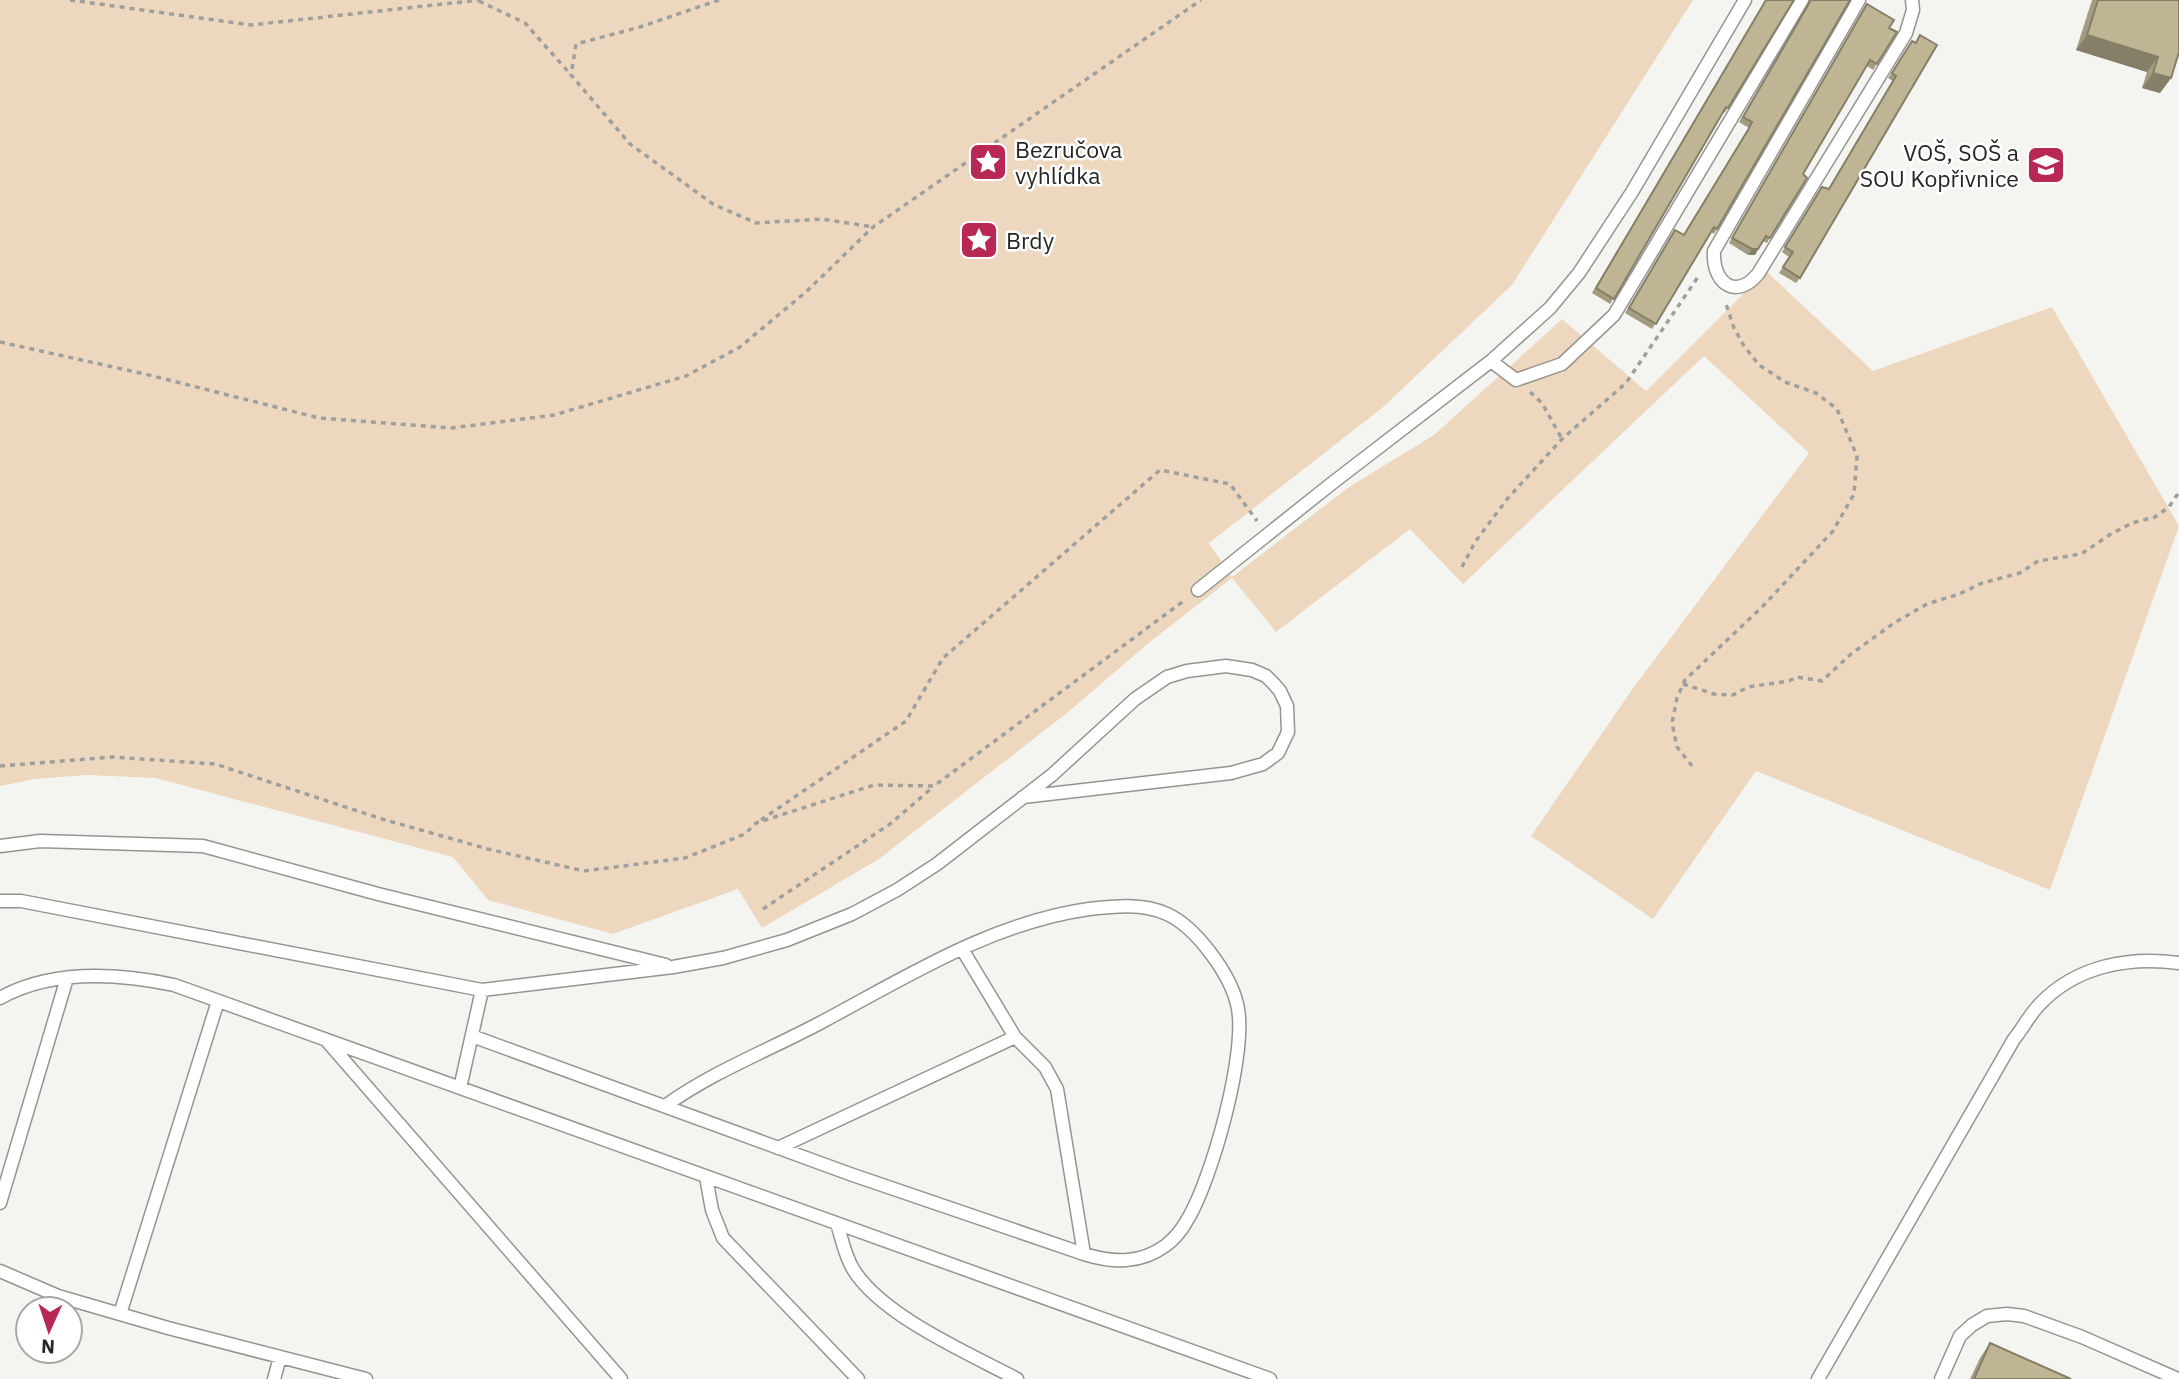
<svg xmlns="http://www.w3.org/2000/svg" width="2179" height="1379" viewBox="0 0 2179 1379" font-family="'IBM Plex Sans',sans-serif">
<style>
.green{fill:#edd8bf}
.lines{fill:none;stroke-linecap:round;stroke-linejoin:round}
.lane-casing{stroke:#949591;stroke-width:15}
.path{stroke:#9fa09d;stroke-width:3.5;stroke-dasharray:5 5;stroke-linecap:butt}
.lane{stroke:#fff;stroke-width:12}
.wall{fill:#a49c80}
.shaded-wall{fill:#867f68}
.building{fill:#bfb595;stroke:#867f68;stroke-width:2}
.labels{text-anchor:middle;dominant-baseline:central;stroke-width:5;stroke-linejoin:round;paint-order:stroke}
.poi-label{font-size:23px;fill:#262625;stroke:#fff;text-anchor:start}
</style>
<rect width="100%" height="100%" fill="#f4f5f1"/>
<path class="green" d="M0 0H1693L1512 285 1382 408 1209 543 1232 577 1349 487 1434 435 1562 319 1646 391 1766 271 1873 371 2052 307 2179 526 2050 890 1756 771 1653 919 1531 836 1634 687 1809 453 1704 356 1463 584 1410 529 1276 632 1232 578 1151 641 1067 713 879 859 762 928 738 889 613 934 488 900 453 857 155 778 87 775 35 779 0 786Z"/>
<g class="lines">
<g class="lane-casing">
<path id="lane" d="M1859 0 1714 251C1712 282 1735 301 1758 274L1906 33 1913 10 1912 0
M1491 361 1516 380 1562 364 1614 315 1802 0
M1198 590 1331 484 1491 361 1550 308 1579 273 1632 192 1745 0
M0 846 40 841 203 846 378 894 666 965
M0 901H21L482 990 673 967 723 958 787 940 852 914 897 890 937 864 1052 775 1135 699 1167 677 1187 671 1226 666 1252 670 1266 676 1273 683 1280 691 1287 706 1288 732 1278 753 1263 764 1231 773 1023 797
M962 949 1015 1037 1045 1067 1057 1089 1084 1254
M0 998C52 969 117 973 174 985L1270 1379
M472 1036 850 1174 1084 1254C1113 1263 1140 1264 1165 1246 1173 1240 1181 1231 1186 1222 1211 1183 1249 1049 1237 1004 1230 974 1196 927 1167 914 1143 903 1115 906 1089 909 990 923 905 978 818 1024 767 1051 712 1072 665 1106
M327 1041 621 1379
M460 1088 482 990
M778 1148 1015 1037
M706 1177 712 1210 723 1238 858 1379
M0 1203 67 978
M837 1224C842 1239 845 1256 853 1269 882 1316 968 1353 1017 1379
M0 1271 58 1296 168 1328 366 1379
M120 1314 218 1001
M274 1379 280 1357
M1818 1379 2014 1039C2023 1028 2030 1014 2040 1004 2076 966 2129 956 2179 963
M1941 1379 1960 1336 1972 1325 1987 1316 2007 1314 2024 1316 2082 1337 2178 1379"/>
</g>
<path class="path" d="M70 0 251 25 480 0
M719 0 640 27 576 44 571 75 630 144 713 204 756 223 822 219 873 227
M479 1 525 23 571 75
M0 342 145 374 319 418 451 428 554 415 686 376 740 347 807 291 873 227 1201 0
M1530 392 1542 403 1562 439
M1462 567 1475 542 1508 498 1562 439 1626 383 1700 274
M1683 684 1714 694 1733 695 1748 687 1789 681 1797 677 1822 681 1851 654 1894 623 1927 604 1959 594 1982 583 2020 573 2038 561 2081 554 2111 534 2132 523 2155 517 2169 507 2179 492
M0 766 113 757 215 764 382 819 488 849 584 871 685 858 745 834 756 823 874 785 934 786 1185 600
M1692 766 1677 747 1672 723 1677 698 1685 680 1763 606 1833 531 1854 494 1857 456 1837 409 1816 393 1785 382 1759 365 1744 346 1734 328 1725 301
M761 820 906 721 943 658 1160 470 1230 484 1257 521
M763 909 890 824 932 788"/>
<use href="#lane" class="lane"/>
</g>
<path class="wall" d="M1766 0 1728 108 1724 113 1723 112 1610 304 1592 293Z
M1811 0H1850L1717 229 1714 234 1711 232 1652 329 1625 313 1672 235H1683L1749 128 1739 122Z
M2092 0H2179L2171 78 2160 93 2142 88 2147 72 2076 50Z
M1867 4 1889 28 1897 32 1873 70 1867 66 1803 174 1770 238 1767 243 1763 241 1755 255H1748L1729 243Z
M1912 41 1915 43 1800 278 1796 283 1779 273 1789 257 1782 252 1818 192 1829 189 1893 81 1888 78Z
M1990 1343 2071 1379H1970L1980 1358Z"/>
<path class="shaded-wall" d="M2087 35 2158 57 2147 72 2076 50Z
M2153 73 2171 78 2160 93 2142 88Z
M1752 249H1758L1755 255H1748Z"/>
<path class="building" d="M1766 0H1794L1728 108 1726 107 1614 299 1596 288Z
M1811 0H1850L1717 229 1714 227 1656 324 1629 308 1675 230 1684 235 1748 130 1752 122 1743 117Z
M2098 0H2179V52L2171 78 2153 73 2158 57 2087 35Z
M1867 4 1894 20 1889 28 1897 32 1877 64 1870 60 1803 174 1807 178 1770 238 1766 236 1758 249H1752L1732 238Z
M1920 35 1937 45 1800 278 1783 267 1793 252 1785 247 1822 187 1829 189 1896 76 1892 73 1912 41 1916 43Z
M1990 1343 2071 1379H1974Z"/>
<defs>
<g id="sight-square" transform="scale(2.0125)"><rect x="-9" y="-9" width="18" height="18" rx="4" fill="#b82854" stroke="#fff"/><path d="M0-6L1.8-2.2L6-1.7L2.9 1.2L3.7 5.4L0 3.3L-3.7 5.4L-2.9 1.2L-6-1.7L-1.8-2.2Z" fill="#fff"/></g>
<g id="university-square" transform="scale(2.0125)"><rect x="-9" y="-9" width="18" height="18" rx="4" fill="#b82854" stroke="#fff"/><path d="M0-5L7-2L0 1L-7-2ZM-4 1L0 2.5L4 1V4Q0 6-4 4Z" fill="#fff"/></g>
</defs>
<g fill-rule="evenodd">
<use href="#sight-square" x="988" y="162"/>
<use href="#university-square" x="2046" y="165"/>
<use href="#sight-square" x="979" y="240"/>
</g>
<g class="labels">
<g class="poi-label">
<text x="1015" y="149">Bezručova<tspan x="1015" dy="26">vyhlídka</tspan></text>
<text x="2019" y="152" text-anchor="end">VOŠ, SOŠ a<tspan x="2019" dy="26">SOU Kopřivnice</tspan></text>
<text x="1006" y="240">Brdy</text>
</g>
</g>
<g transform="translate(49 1330) rotate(183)"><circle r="33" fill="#ffffff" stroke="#a8a8a8" stroke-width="2"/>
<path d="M0-5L12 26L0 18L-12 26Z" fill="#b82854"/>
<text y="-10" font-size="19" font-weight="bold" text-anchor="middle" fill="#262625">N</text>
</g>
</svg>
